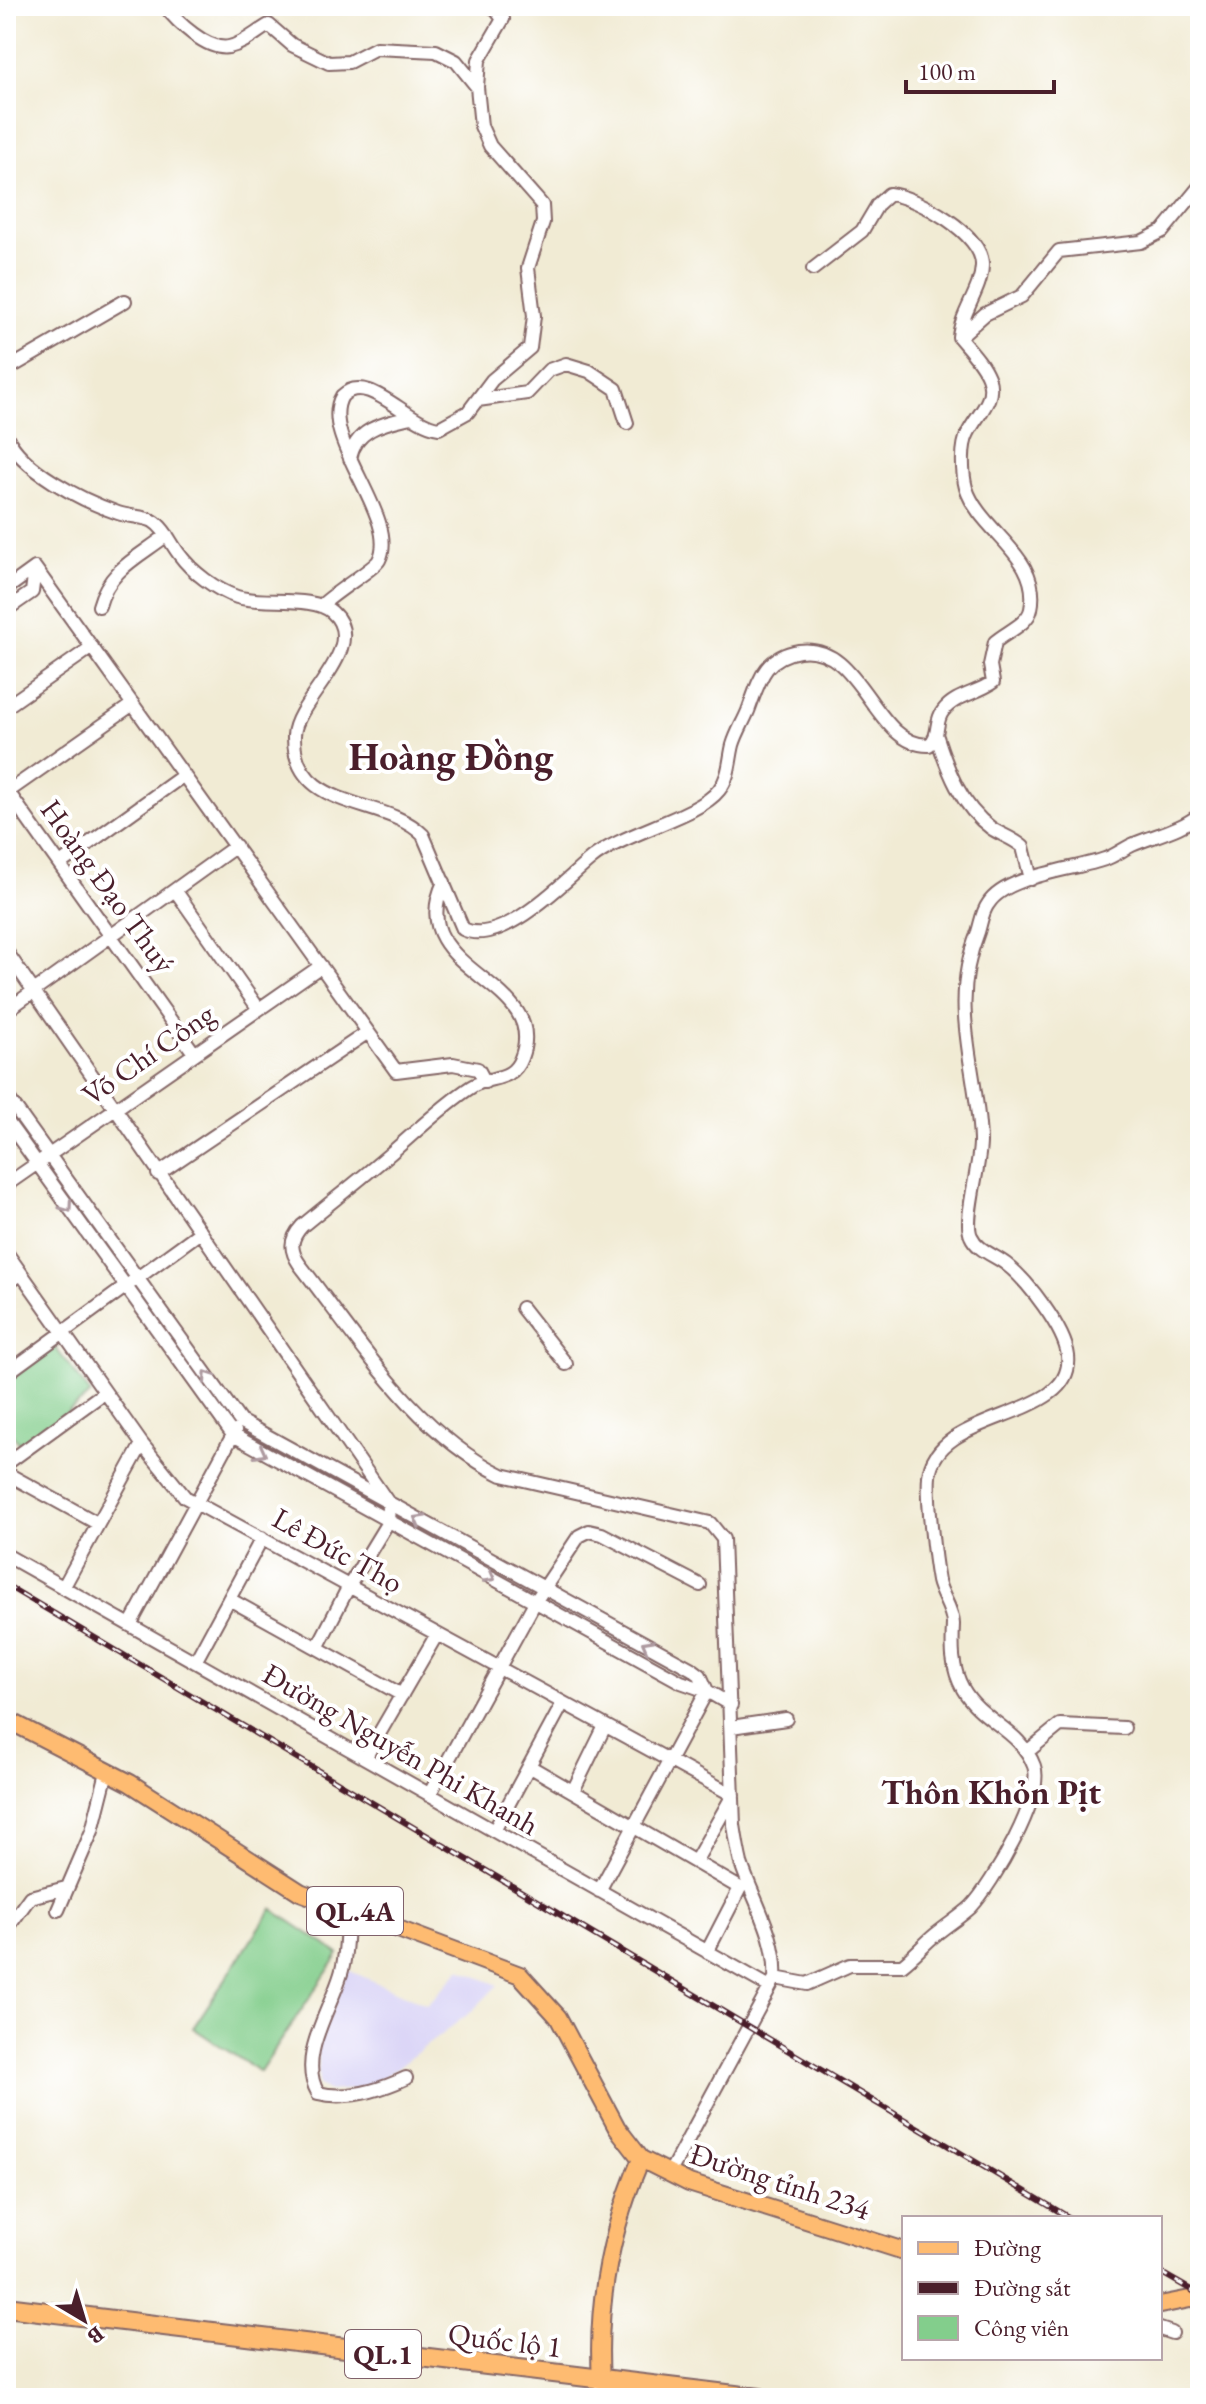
<svg xmlns="http://www.w3.org/2000/svg" width="1206" height="2404" viewBox="0 0 1206 2404" font-family="'EB Garamond',serif">
<style>
.built{fill:#dbd6f7}
.green{fill:#83ce8c;stroke:#66765c;stroke-width:2}
.lines{fill:none;stroke-linecap:round;stroke-linejoin:round}
.minor-casing{stroke:#846666;stroke-width:16}
.major-casing{stroke:#846666;stroke-width:20}
.highway-casing{stroke:#846666;stroke-width:22}
.minor{stroke:#fff;stroke-width:12}
.major{stroke:#febb71;stroke-width:16}
.highway{stroke:#febb71;stroke-width:18}
.rail-casing{stroke:#4a1f2b;stroke-width:6}
.rail{stroke:#fff;stroke-width:3;stroke-dasharray:9;stroke-linecap:butt}
.oneway{stroke:#ae9aa0}
.labels{text-anchor:middle;dominant-baseline:central;stroke-width:8;stroke-linejoin:round;paint-order:stroke}
.shield{fill:#fff;stroke:#80626b;stroke-width:2}
.shield-label{font-size:28px;font-weight:bold;fill:#4a1f2b}
.street-label{font-size:30px;fill:#4a1f2b;stroke:#fff}
.quarter-label{font-size:34px;font-weight:bold;fill:#4a1f2b;stroke:#fff}
.district-label{font-size:38px;font-weight:bold;fill:#4a1f2b;stroke:#fff}
</style>
<rect width="100%" height="100%" fill="#fff"/>
<filter id="ink" filterUnits="userSpaceOnUse"><feTurbulence type="fractalNoise" baseFrequency=".0125" numOctaves="2"/><feDisplacementMap in="SourceGraphic" scale="16" xChannelSelector="R" yChannelSelector="G"/><feConvolveMatrix kernelMatrix="1 2 1 2 8 2 1 2 1" color-interpolation-filters="sRGB"/></filter>
<filter id="wash" filterUnits="userSpaceOnUse"><feTurbulence type="fractalNoise" baseFrequency=".006" numOctaves="4" result="noise"/><feDisplacementMap in="SourceGraphic" scale="32" xChannelSelector="R" yChannelSelector="G"/><feGaussianBlur stdDeviation="1.8" result="paint"/><feColorMatrix in="noise" values="0 0 0 0 0 0 0 0 0 0 0 0 0 0 0 0 0 1.4 0 .05"/><feComposite in="paint" operator="in"/></filter>
<g filter="url(#wash)">
<rect width="100%" height="100%" fill="#f1ebd4"/>
<path class="built" d="M460 1969 498 1985 471 2012 370 2088 327 2091 319 2085 317 2047 348 1970 427 2005Z"/>
<path class="green" d="M54 1346 91 1394 22 1447 6 1426V1382Z
M272 1909 339 1954 260 2072 193 2028Z"/>
</g>
<g filter="url(#ink)">
<g class="lines">
<g class="minor-casing">
<path id="minor" d="M165 6C177 22 207 51 229 47 244 44 256 32 269 25L292 45 329 63 349 62 376 48 436 51 456 61 477 87
M959 337 985 314 1022 296 1059 251 1141 242 1163 231 1200 186
M6 370 125 301
M478 400 527 393 549 370 566 364 589 371 616 389 627 423
M6 435C21 470 83 501 118 513 129 517 143 516 153 521 165 528 171 544 179 554 192 572 216 590 237 597 262 605 313 595 332 612 371 647 296 699 294 735 292 813 385 796 423 835L463 929C502 948 565 880 591 859 622 833 698 817 719 790 730 776 729 761 733 745 737 732 743 723 748 711 759 682 763 657 799 651 862 642 873 746 929 745 941 735 934 722 943 711 955 695 978 693 993 682L990 665 995 642C1006 632 1028 624 1031 609 1042 556 980 532 966 488 962 473 961 446 968 433 977 414 997 400 988 377 982 362 969 349 959 337 961 312 981 291 982 266 984 234 917 197 889 194L878 204 862 231 813 269
M350 459C355 428 385 423 411 417
M35 568 396 1071 453 1064 478 1069 485 1082
M6 589 35 568
M99 606C109 569 139 557 167 535
M321 606C332 594 375 568 379 560 401 518 317 437 342 396 368 370 407 424 439 428L468 412 492 380 530 348 534 316 528 268 543 222 542 205 490 146 481 126 477 87 479 60 503 19 493 6
M6 610 32 592 35 568
M6 707 92 647
M937 737C948 771 961 806 991 828 1001 835 1013 838 1023 847L1031 879
M6 789 194 1053
M6 793 133 704
M60 864 184 775
M444 882C401 973 552 979 521 1058 512 1083 489 1075 471 1087 442 1106 417 1131 391 1153 362 1178 331 1202 302 1226 289 1240 290 1251 300 1265 358 1339 415 1433 502 1475L710 1523 723 1539 734 1825C736 1838 738 1851 741 1863 753 1900 778 1938 775 1978L669 2174
M175 890 258 1008
M6 951 389 1504 388 1522 349 1586 317 1648
M6 1011 236 846
M6 1095 240 1421 692 1669 700 1675 707 1691
M6 1120 233 1435 681 1682 707 1691 731 1705
M158 1174 368 1032
M6 1185 321 966
M6 1252 142 1444 185 1497 733 1795 695 1862
M6 1284 21 1273
M522 1308 566 1364
M6 1374 199 1233
M6 1464 105 1392
M6 1473 97 1523
M6 1555 770 1987
M63 1588 142 1444
M229 1599 402 1695
M130 1625 235 1431
M195 1662 262 1538
M731 1727 786 1719
M1027 1752 1060 1725 1124 1728
M365 1758 437 1634
M529 1766 740 1888 707 1952
M573 1791 605 1726
M429 1795 535 1602 579 1536 589 1531 602 1534 700 1585
M494 1831 563 1703
M599 1891 707 1691
M348 1908C346 1928 347 1951 342 1970 333 2006 296 2057 318 2093 347 2100 378 2091 406 2078
M58 1910 92 1831 107 1772
M6 1930 30 1897 66 1888
M775 1978 807 1984 850 1965H902C914 1956 924 1944 935 1935 947 1925 960 1917 971 1907 992 1885 1045 1795 1034 1766 1021 1730 981 1721 963 1689 951 1668 952 1647 953 1624 953 1610 941 1595 938 1581 934 1559 927 1498 929 1476 936 1408 1075 1422 1068 1356 1065 1329 1027 1280 1006 1264 994 1255 977 1250 971 1236 963 1220 981 1164 980 1140 977 1065 948 1007 978 932 981 923 982 912 988 904 1006 875 1074 870 1105 859 1115 856 1123 849 1132 845 1155 835 1181 830 1200 814
M1160 2329 1172 2333
M601 2380V2398"/>
</g>
<g class="major-casing">
<path id="major" d="M6 1719 130 1783 300 1892 520 1975 558 2017 617 2128 641 2159 689 2183 904 2251
M1160 2305 1200 2297
M601 2380C596 2302 610 2231 641 2159"/>
</g>
<g class="highway-casing">
<path id="highway" d="M6 2307 760 2398"/>
</g>
<use href="#minor" class="minor"/>
<use href="#major" class="major"/>
<use href="#highway" class="highway"/>
<g class="rail-casing">
<path id="rail" d="M6 1585 1070 2218
M1160 2272 1200 2295"/>
</g>
<use href="#rail" class="rail"/>
</g>
<defs><path id="oneway-chevron" d="M-2-3.5L2.5 0L-2 3.5" fill="none" stroke-width="1.6" stroke-linecap="round" stroke-linejoin="round" transform="scale(2)"/></defs>
<g class="oneway">
<use href="#oneway-chevron" transform="translate(67 1207) rotate(55)"/>
<use href="#oneway-chevron" transform="translate(208 1376) rotate(-124)"/>
<use href="#oneway-chevron" transform="translate(261 1453) rotate(28)"/>
<use href="#oneway-chevron" transform="translate(419 1520) rotate(-151)"/>
<use href="#oneway-chevron" transform="translate(490 1577) rotate(29)"/>
<use href="#oneway-chevron" transform="translate(647 1645) rotate(-151)"/>
</g>
</g>
<g class="labels">
<g class="shield">
<rect x="307" y="1887" width="96" height="48" rx="6"/>
<rect x="345" y="2330" width="76" height="48" rx="6"/>
</g>
<g class="shield-label">
<text x="355" y="1911">QL.4A</text>
<text x="383" y="2354">QL.1</text>
</g>
<g class="street-label">
<text transform="translate(108 886) rotate(54)">Hoàng Đạo Thuý</text>
<text transform="translate(148 1054) rotate(-35)">Võ Chí Công</text>
<text transform="translate(338 1550) rotate(29)">Lê Đức Thọ</text>
<text transform="translate(401 1749) rotate(30)">Đường Nguyễn Phi Khanh</text>
<text transform="translate(780 2181) rotate(18)">Đường tỉnh 234</text>
<text transform="translate(505 2340) rotate(7)">Quốc lộ 1</text>
</g>
<g class="quarter-label">
<text x="991" y="1792">Thôn Khỏn Pịt</text>
</g>
<g class="district-label">
<text x="451" y="756">Hoàng Đồng</text>
</g>
</g>
<rect width="1206" height="2404" fill="none" stroke="#fff" stroke-width="32"/>
<rect x="902" y="2216" width="260" height="144" fill="#ffffff" stroke="#b7a5aa" stroke-width="2"/>
<rect x="918" y="2242" width="40" height="12" fill="#febb71" stroke="#b7a5aa" stroke-width="2"/>
<text x="974" y="2256" font-size="24" fill="#4a1f2b">Đường</text>
<rect x="918" y="2282" width="40" height="12" fill="#4a1f2b" stroke="#b7a5aa" stroke-width="2"/>
<text x="974" y="2296" font-size="24" fill="#4a1f2b">Đường sắt</text>
<rect x="918" y="2316" width="40" height="24" fill="#83ce8c" stroke="#b7a5aa" stroke-width="2"/>
<text x="974" y="2336" font-size="24" fill="#4a1f2b">Công viên</text>
<g transform="translate(84 2320) rotate(142)" stroke="#ffffff" stroke-width="6" paint-order="stroke">
<path d="M0-6L14 30L0 20L-14 30Z" fill="#4a1f2b"/>
<text y="-12" font-size="22" font-weight="bold" text-anchor="middle" fill="#4a1f2b">B</text>
</g>
<path d="M906 80v12h148v-12" fill="none" stroke="#4a1f2b" stroke-width="4"/>
<text x="918" y="80" font-size="24" fill="#4a1f2b" stroke="#ffffff" stroke-width="6" paint-order="stroke">100 m</text>
</svg>
